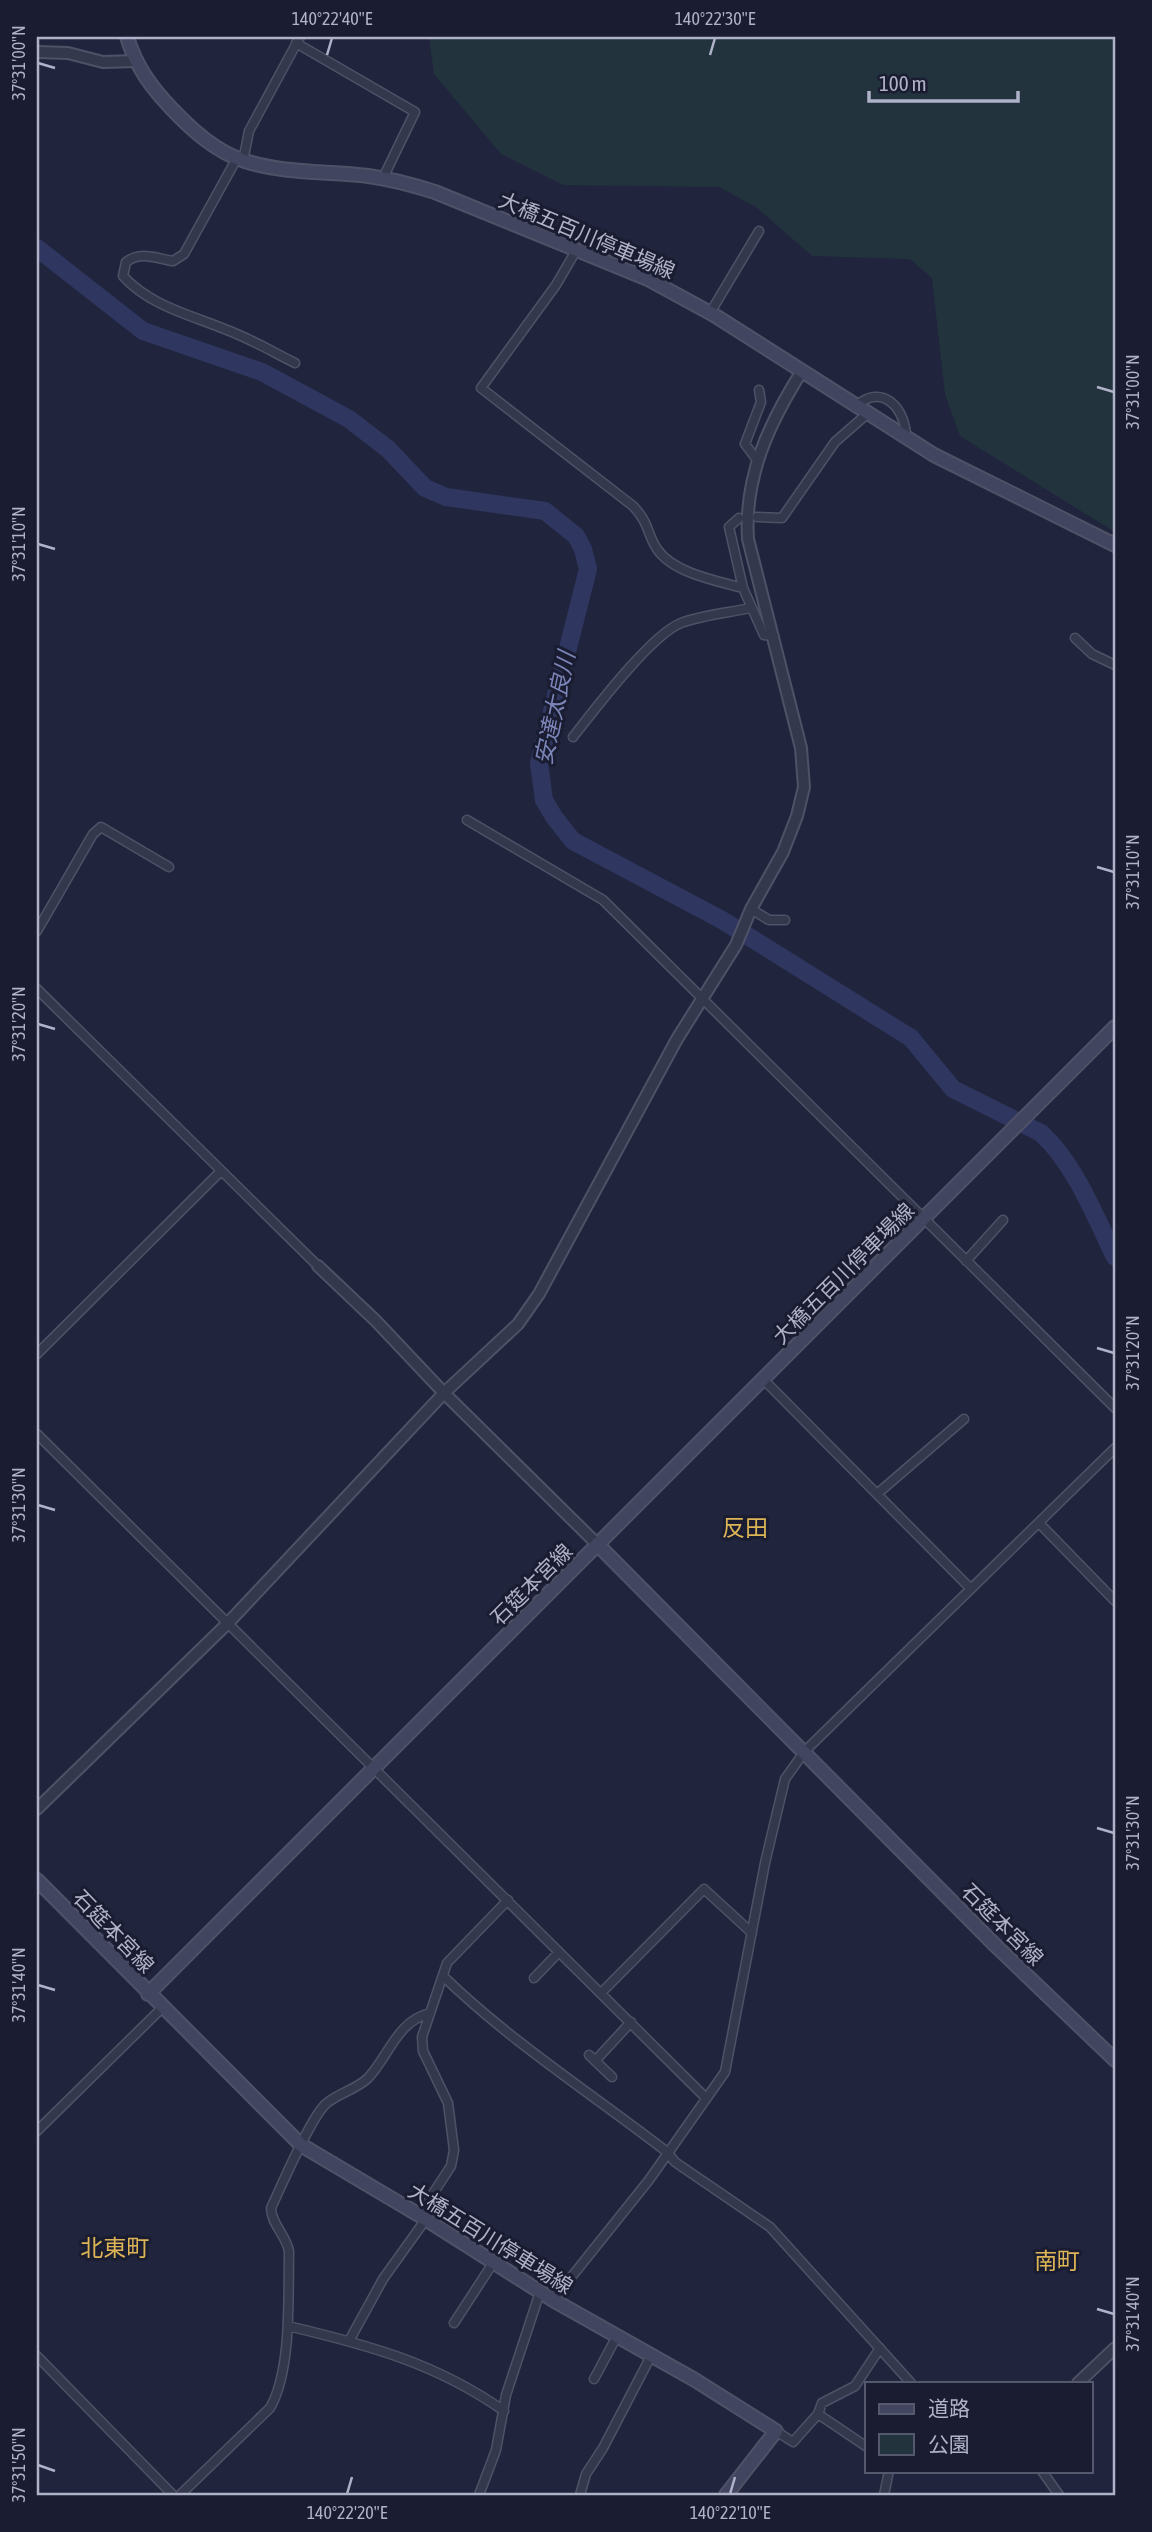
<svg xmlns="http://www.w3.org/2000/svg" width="1152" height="2532" viewBox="0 0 1152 2532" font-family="'Asap Condensed','Noto Sans JP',sans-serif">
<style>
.green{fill:#22333e}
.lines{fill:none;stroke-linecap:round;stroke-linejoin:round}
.river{stroke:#2f3761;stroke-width:18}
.minor-casing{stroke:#4f5267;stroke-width:11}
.tertiary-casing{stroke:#4f5267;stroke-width:14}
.secondary-casing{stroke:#4f5267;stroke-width:16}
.minor{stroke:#34384d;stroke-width:8}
.tertiary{stroke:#34384d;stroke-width:10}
.secondary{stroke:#424560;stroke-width:12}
.ticks{fill:none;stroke:#afb2c8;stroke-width:2.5}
.labels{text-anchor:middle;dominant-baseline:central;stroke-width:6;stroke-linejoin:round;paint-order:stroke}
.street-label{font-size:21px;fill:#afb2c8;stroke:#1a1d31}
.water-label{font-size:23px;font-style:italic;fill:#7c85b8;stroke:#1a1d31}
.neighbourhood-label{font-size:23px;fill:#ddb556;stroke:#1a1d31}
.neatline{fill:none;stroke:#afb2c8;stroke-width:2.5}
.ticks-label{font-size:18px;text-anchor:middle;fill:#afb2c8}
</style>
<rect width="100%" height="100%" fill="#20253d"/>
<path class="green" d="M429 37H1115V532L960 436 945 394 932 278 910 259 812 256 756 207 719 187 563 185 501 154 434 74Z"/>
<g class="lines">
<path class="river" d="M37 248 143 331 262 372 349 419 388 449 425 488 446 497 545 511 576 536 583 549 588 569 539 763 544 800 554 817 573 841 722 920 911 1038 953 1089 1041 1133C1075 1164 1095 1216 1115 1257"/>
<g class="minor-casing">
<path id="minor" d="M296 43 415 112 383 178
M237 158 184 254 173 261C155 258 141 251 126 262L123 276C150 306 191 315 227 330 251 339 273 352 295 363
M243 161 249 131 300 37
M577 249 556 285 481 388 633 506C650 524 646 532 657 549 673 573 717 581 743 588L764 635 774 636
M710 313 759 231
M855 407C882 382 906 408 906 438
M757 460 745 444 761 402 759 390
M757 517 782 518 835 442 867 414
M739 518 729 527 743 588
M1075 638 1092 654 1115 665
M573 737C595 709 651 635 681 623 702 615 728 613 750 608
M467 820 603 900 1115 1408
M751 909 769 920H785
M37 931 93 834 101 827 169 867
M37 989 318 1266
M966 1261 1003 1220
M37 1354 221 1171
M764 1380 970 1588
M37 1434 705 2097
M877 1494 964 1419
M1039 1523 1115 1601
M443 1976C511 2042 592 2094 667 2152L675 2162 770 2227 911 2383
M534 1978 559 1952
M601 1993 704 1889 752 1933
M589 2055 612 2077
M595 2061 631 2022
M37 2131 162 2008
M419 2215 451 2166 454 2150 448 2103 423 2051 422 2037 447 1963 508 1900
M553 2300 649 2180 725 2072 765 1863 785 1779 805 1751 1115 1448
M454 2323 493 2263
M288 2326C368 2345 436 2363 504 2411
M349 2341 383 2279 426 2219
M37 2356 173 2495
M594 2379 617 2336
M818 2414 822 2403 855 2386 880 2348
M776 2431 793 2442 818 2414 867 2447
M1042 2471 1059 2495
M180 2495 270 2408C292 2370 288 2296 289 2252 287 2236 271 2224 271 2208 281 2187 312 2114 327 2103 339 2093 357 2089 368 2078 389 2056 397 2021 430 2013
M479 2495 496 2450 506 2395 540 2292
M580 2495 586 2474 603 2448 651 2356
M884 2495 889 2471"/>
</g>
<g class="tertiary-casing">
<path id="tertiary" d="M37 52 68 53 103 62 135 61
M318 1266 376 1321 444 1393 597 1544
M37 1809 229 1622 444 1393 518 1324 539 1294 677 1039 736 945 751 909 783 852 797 816 804 787 801 748 748 539C744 477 769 423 802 371
M1078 2383 1115 2348"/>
</g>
<g class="secondary-casing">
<path id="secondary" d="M127 37C136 66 150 86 172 109 192 130 216 152 245 161 285 174 327 171 368 176 391 179 413 185 435 192L648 279 714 315 934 455 1115 545
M597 1544 995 1945 1115 2060
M37 1880 301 2145 419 2215 553 2300 695 2380 776 2431 726 2495
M148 1994 1115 1027"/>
</g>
<use href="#minor" class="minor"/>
<use href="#tertiary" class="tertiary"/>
<use href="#secondary" class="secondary"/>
</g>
<path class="ticks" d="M327 55 332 38M710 55 715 38M38 63 55 68M1097 387 1114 392M38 544 55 549M1097 867 1114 872M38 1024 55 1029M1097 1348 1114 1353M38 1505 55 1510M1097 1828 1114 1833M38 1985 55 1990M1097 2309 1114 2314M38 2465 55 2471M347 2494 352 2477M730 2494 735 2477"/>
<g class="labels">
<g class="street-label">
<text transform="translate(587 235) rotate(23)">大橋五百川停車場線</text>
<text transform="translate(843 1273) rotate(-45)">大橋五百川停車場線</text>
<text transform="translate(531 1584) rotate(-45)">石筵本宮線</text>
<text transform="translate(1003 1924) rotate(45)">石筵本宮線</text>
<text transform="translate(114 1931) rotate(46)">石筵本宮線</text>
<text transform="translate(491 2238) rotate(32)">大橋五百川停車場線</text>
</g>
<g class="water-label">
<text transform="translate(555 708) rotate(-78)">安達太良川</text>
</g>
<g class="neighbourhood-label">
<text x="745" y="1528">反田</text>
<text x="115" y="2248">北東町</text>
<text x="1057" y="2261">南町</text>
</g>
</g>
<rect width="1152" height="2532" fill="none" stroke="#1a1d31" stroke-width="77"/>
<rect x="865" y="2382" width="228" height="91" fill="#1a1d31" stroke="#56596d" stroke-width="2"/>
<rect x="879" y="2404" width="35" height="10" fill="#424560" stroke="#56596d" stroke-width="2"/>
<text x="928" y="2416" font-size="21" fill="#afb2c8">道路</text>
<rect x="879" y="2434" width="35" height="21" fill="#22333e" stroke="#56596d" stroke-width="2"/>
<text x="928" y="2452" font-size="21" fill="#afb2c8">公園</text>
<path d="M869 91v10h149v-10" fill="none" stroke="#afb2c8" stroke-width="3.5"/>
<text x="879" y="91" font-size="21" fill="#afb2c8" stroke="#1a1d31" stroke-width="5" paint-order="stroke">100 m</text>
<rect x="38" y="38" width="1076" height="2456" class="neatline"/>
<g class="ticks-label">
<text x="332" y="25">140°22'40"E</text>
<text x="715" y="25">140°22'30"E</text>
<text transform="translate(19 63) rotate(-90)" y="6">37°31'00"N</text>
<text transform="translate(1133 392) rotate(-90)" y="6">37°31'00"N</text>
<text transform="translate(19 544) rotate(-90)" y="6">37°31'10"N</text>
<text transform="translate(1133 872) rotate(-90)" y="6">37°31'10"N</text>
<text transform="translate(19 1024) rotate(-90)" y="6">37°31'20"N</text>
<text transform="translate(1133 1353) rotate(-90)" y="6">37°31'20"N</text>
<text transform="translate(19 1505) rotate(-90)" y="6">37°31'30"N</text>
<text transform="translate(1133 1833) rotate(-90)" y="6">37°31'30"N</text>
<text transform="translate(19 1985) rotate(-90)" y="6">37°31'40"N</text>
<text transform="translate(1133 2314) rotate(-90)" y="6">37°31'40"N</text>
<text transform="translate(19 2465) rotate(-90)" y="6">37°31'50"N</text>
<text x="347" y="2519">140°22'20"E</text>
<text x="730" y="2519">140°22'10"E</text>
</g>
</svg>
